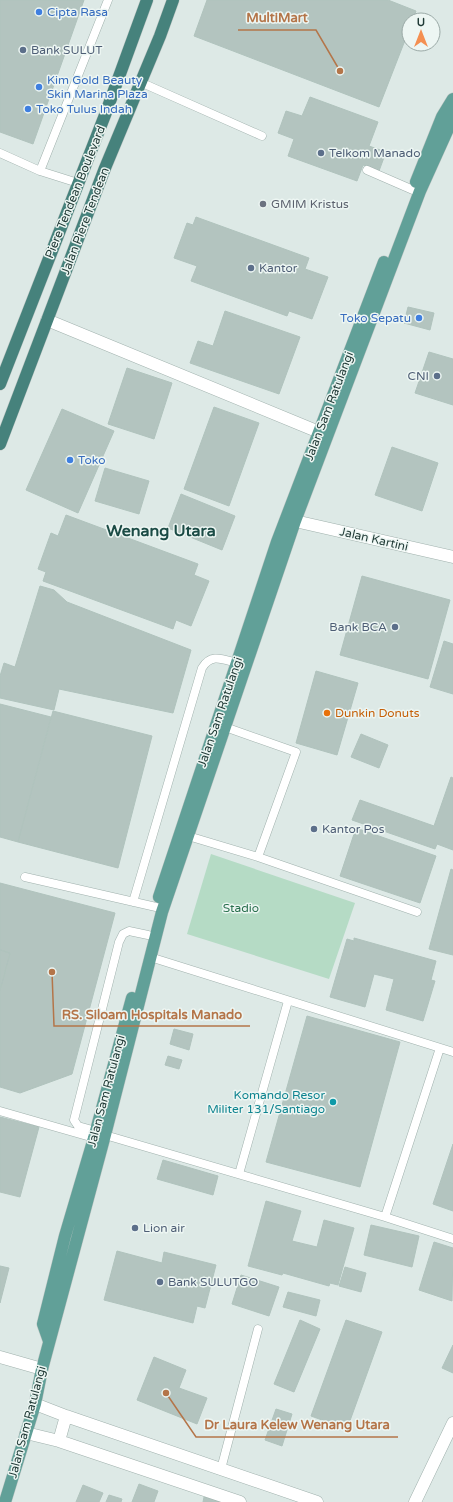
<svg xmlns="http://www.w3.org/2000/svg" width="453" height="1502" viewBox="0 0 453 1502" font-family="'Varela Round',sans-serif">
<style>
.green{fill:#b5dbc5}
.building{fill:#b3c4bf;stroke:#b0c3bd}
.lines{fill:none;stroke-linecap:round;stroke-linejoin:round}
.service-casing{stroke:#a0b1ad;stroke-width:9}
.minor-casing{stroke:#a0b1ad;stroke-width:13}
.tertiary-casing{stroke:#a0b1ad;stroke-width:13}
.primary-casing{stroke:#bcc4c2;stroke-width:13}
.trunk-casing{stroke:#bcc4c2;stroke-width:13}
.service{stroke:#fff;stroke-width:8}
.minor{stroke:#fff;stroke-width:12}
.tertiary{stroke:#fff;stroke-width:12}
.primary{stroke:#61a098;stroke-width:12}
.trunk{stroke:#46827c;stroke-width:12}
.shop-dot{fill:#3f7fe0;stroke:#edf6f3;stroke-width:1.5}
.service-dot{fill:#5c6f8a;stroke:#edf6f3;stroke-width:1.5}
.worship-dot{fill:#6b7280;stroke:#edf6f3;stroke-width:1.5}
.food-dot{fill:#e8710a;stroke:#edf6f3;stroke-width:1.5}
.culture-dot{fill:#0f9aa8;stroke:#edf6f3;stroke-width:1.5}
.labels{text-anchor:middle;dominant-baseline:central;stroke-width:3;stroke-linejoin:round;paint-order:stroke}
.shop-label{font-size:12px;fill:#366cbe;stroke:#edf6f3;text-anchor:start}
.service-label{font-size:12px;fill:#4e5e75;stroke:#edf6f3;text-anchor:start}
.street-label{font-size:12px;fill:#1f3935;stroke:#edf6f3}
.worship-label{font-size:12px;fill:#5b616d;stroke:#edf6f3;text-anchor:start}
.food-label{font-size:12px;fill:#c56008;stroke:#edf6f3;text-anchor:start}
.park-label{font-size:12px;fill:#29704e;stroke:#edf6f3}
.culture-label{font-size:12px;fill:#0d838f;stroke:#edf6f3;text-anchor:end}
.district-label{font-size:16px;font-weight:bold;fill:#1b4b45;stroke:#edf6f3}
.leader{fill:none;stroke:#b47549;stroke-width:1.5}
.callout-dot{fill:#b47549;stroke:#edf6f3;stroke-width:1.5}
.callout-label{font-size:13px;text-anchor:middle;font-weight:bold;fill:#b47549;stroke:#edf6f3;stroke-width:3;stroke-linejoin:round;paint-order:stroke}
</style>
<rect width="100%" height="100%" fill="#dde9e6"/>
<path class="green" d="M211 854 355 903 329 979 187 934Z"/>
<path class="building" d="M0 0H84L33 144 0 132Z
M207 0H388L416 11 413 20H409V30L379 107 194 36Z
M310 97 378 122 369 146 386 152 379 171 363 165 357 181 288 156 294 139 278 133 286 111 302 116Z
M196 217 309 258 305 269 328 277 312 319 289 311 287 316 191 281 197 266 174 258 187 223 193 225Z
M408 307 434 313 430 330 404 323Z
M225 311 300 337 279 394 190 363 198 341 213 346Z
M429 352 453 359V405L415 393Z
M127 368 172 383 154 439 108 424Z
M214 407 259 423 229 506 184 489Z
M62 409 114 431 78 513 26 490Z
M392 447 438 463 422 511 375 495Z
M105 468 149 481 139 514 95 501Z
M181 494 235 516 222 550 168 528Z
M66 515 198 564 194 575 209 581 191 626 176 620 173 629 43 581 46 572 38 569 51 533 58 536Z
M362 576 450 600 428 679 340 655Z
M40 586 54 590 67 602 191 650 173 713 59 689 54 710 0 698V676L4 663 15 667Z
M444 641 453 644V694L430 687Z
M316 671 358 683 337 755 296 743Z
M0 704 51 717 18 842 0 837Z
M53 711 152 736 118 868 18 842Z
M361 734 388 745 379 768 351 757Z
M451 777 453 778V850L437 844 435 849 352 820 360 800 434 826Z
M356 828 436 856 420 903 340 876Z
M451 869 453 870V955L429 949Z
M0 883 115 913 72 1074 20 1093 0 1087V991L10 953 0 950Z
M354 938 436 961 431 980 435 981 423 1021 386 1010 394 979 374 974 365 1007 330 997 347 939 354 941Z
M0 950 10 953 0 991Z
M307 1016 400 1042 360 1187 266 1162Z
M174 1029 193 1034 189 1050 170 1044Z
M168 1056 182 1060 179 1069 165 1065Z
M0 1117 39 1127 20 1197 0 1192Z
M453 1144V1211L433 1204Z
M163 1160 218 1176 213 1195 157 1179Z
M266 1201 301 1211 292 1241 317 1247 324 1220 354 1228 338 1285 330 1283 329 1286 283 1273 282 1275 248 1266Z
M371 1225 419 1236 412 1267 364 1255Z
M434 1242 453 1248 452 1301 419 1290Z
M117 1251 162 1263 164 1252 216 1265 205 1308 197 1306 193 1323 104 1300Z
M0 1266 9 1268 0 1303Z
M345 1267 366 1273 361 1292 339 1286Z
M241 1275 279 1287 269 1316 232 1304Z
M288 1292 320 1300 316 1316 283 1307Z
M300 1320 320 1329 294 1392 274 1384Z
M346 1320 382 1332 347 1429 311 1416Z
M453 1345V1373L442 1368Z
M154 1357 186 1370 179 1388 207 1398 197 1424 137 1400Z
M276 1409 292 1414 282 1446 265 1440Z
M139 1484 158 1491 154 1502H132Z
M83 1485 103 1493 99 1502H76Z
M109 1495 122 1499 121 1502H106Z
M204 1497 220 1502H203Z"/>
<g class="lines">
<g class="service-casing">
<path id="service" d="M140 82 262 136
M0 153 40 171 78 183
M367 170 413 190
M40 171 108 0
M188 836 258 857 296 752 225 727
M258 857 417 912
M25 877 156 907
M133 902 202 668C211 653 222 659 237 663
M150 957 453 1052
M0 1111 94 1138
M96 1131 78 1126 74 1120 119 942 123 934 129 931 148 935
M105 1135 385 1217 453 1239
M239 1174 288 1001
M385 1217 440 1048
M221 1469 258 1329"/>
</g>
<g class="minor-casing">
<path id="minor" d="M47 320 319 432
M295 521 453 557
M0 1357 42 1369"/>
</g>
<g class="tertiary-casing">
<path id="tertiary" d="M35 1404 66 1416 317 1502
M26 1433 59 1441 240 1502
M59 1441 66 1416
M415 1502 453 1423"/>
</g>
<g class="primary-casing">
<path id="primary" d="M416 182 442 117 453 99
M159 897 277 542 384 262
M49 1341 43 1324 65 1236 94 1138 132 998
M5 1502 35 1404 42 1369 105 1135 162 912 295 521 420 191 452 120 453 111"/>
</g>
<g class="trunk-casing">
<path id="trunk" d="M0 384 105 115 147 0
M0 444 105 168 160 36 173 0"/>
</g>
<use href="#service" class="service"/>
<use href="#minor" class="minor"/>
<use href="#tertiary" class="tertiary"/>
<use href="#primary" class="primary"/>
<use href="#trunk" class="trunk"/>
</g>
<g class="shop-dot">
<circle cx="39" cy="12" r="4"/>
<circle cx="39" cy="87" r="4"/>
<circle cx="28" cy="109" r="4"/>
<circle cx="419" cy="318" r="4"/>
<circle cx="70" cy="460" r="4"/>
</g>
<g class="service-dot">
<circle cx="23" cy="50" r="4"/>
<circle cx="321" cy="153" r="4"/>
<circle cx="251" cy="268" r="4"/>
<circle cx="437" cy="376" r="4"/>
<circle cx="395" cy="627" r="4"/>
<circle cx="314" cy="829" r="4"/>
<circle cx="135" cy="1228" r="4"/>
<circle cx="160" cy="1282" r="4"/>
</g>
<circle class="worship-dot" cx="263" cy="204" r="4"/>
<circle class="food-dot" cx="327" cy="713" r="4"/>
<circle class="culture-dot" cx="333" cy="1102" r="4"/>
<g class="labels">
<g class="shop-label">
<text x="47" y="12">Cipta Rasa</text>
<text x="47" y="80">Kim Gold Beauty<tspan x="47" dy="14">Skin Marina Plaza</tspan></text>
<text x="36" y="109">Toko Tulus Indah</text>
<text x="411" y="318" text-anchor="end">Toko Sepatu</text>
<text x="78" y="460">Toko</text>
</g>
<g class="service-label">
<text x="31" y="50">Bank SULUT</text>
<text x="329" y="153">Telkom Manado</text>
<text x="259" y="268">Kantor</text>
<text x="429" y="376" text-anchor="end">CNI</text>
<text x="387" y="627" text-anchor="end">Bank BCA</text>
<text x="322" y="829">Kantor Pos</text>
<text x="143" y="1228">Lion air</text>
<text x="168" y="1282">Bank SULUTGO</text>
</g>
<g class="street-label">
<text transform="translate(75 192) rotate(-68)">Piere Tendean Boulevard</text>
<text transform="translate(85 221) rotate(-69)">Jalan Piere Tendean</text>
<text transform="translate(329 406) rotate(-69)">Jalan Sam Ratulangi</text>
<text transform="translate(374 539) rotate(13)">Jalan Kartini</text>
<text transform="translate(220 712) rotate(-71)">Jalan Sam Ratulangi</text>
<text transform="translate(106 1091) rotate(-75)">Jalan Sam Ratulangi</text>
<text transform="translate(27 1422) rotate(-75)">Jalan Sam Ratulangi</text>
</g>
<g class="worship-label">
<text x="271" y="204">GMIM Kristus</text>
</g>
<g class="food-label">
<text x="335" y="713">Dunkin Donuts</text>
</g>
<g class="park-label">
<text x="241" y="908">Stadio</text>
</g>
<g class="culture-label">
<text x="325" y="1095">Komando Resor<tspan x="325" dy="14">Militer 131/Santiago</tspan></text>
</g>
<g class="district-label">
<text x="161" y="531">Wenang Utara</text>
</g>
</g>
<path class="leader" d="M340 71L316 30H238M52 972L54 1026H250M166 1393L196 1437H398"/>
<g class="callout-dot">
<circle cx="340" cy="71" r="4"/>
<circle cx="52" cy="972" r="4"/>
<circle cx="166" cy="1393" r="4"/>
</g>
<g class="callout-label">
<text x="277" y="22">MultiMart</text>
<text x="152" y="1019">RS. Siloam Hospitals Manado</text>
<text x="297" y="1429">Dr Laura Kelew Wenang Utara</text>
</g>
<g transform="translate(421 32)"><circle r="19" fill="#edf6f3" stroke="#9baaa7"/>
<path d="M0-3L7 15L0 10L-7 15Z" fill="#f48f51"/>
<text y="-6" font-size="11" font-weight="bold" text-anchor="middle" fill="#1f3935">U</text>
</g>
</svg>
